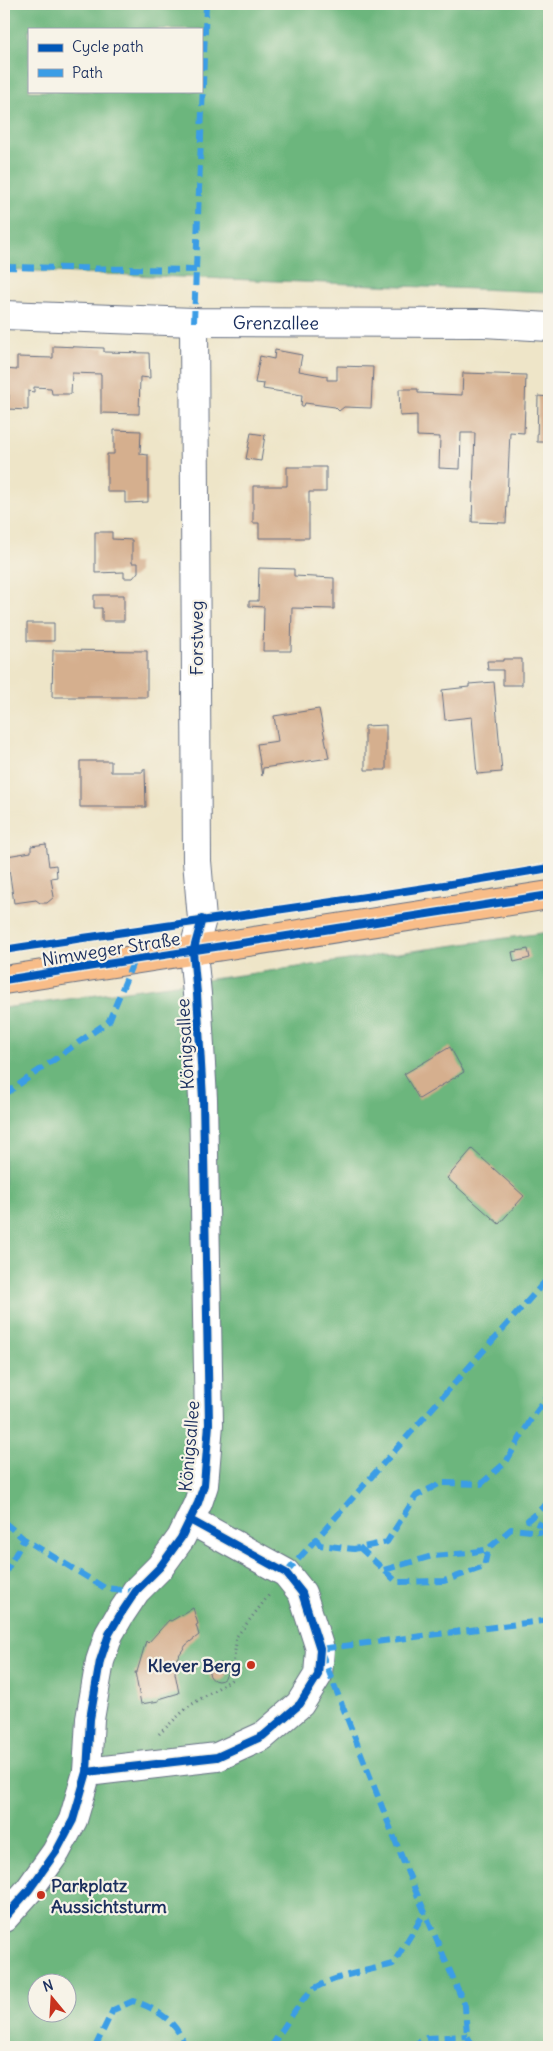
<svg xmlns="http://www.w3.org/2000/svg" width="553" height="2051" viewBox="0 0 553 2051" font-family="Delius,sans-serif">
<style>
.forest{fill:#6cb67d;stroke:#44726e;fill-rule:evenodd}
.building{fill:#d5af8e}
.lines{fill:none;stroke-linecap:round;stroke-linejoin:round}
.minor-casing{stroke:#656f83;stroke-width:30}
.major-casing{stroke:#656f83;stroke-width:30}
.path{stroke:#656f83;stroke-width:3;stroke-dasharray:1 4;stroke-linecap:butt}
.minor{stroke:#fff;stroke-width:28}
.major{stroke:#f8bd89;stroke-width:28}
.quiet{stroke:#3b9de6;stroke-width:6;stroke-dasharray:12 6;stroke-linecap:butt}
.cycleway-casing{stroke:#f7f3e8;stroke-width:11}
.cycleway{stroke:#0057b8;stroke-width:8}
.poi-dot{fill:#c8321e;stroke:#f7f3e8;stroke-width:2}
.labels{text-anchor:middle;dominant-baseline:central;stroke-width:4.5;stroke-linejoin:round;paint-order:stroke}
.street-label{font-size:18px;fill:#1b2f5e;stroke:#f7f3e8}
.poi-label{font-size:18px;font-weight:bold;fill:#1b2f5e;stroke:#f7f3e8;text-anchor:end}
</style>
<rect width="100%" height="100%" fill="#f7f3e8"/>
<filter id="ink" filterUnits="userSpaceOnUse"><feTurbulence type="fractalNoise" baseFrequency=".02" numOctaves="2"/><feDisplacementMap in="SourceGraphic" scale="10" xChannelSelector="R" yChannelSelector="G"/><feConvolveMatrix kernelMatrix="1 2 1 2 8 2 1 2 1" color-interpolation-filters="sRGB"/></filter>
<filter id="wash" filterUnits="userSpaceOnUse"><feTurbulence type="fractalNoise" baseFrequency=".0096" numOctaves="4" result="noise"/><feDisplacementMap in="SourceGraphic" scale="20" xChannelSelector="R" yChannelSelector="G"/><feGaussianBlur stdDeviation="1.12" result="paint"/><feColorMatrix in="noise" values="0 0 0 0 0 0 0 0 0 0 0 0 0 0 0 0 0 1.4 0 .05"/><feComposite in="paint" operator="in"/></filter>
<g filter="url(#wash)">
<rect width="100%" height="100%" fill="#eee5c8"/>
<path class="forest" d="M4 4H549V292L4 270ZM29 29H201V91H29Z
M549 932V2047H4V1008ZM38 1984H68V2014H38Z"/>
<g id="blocks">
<path class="building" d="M53 346 104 348V352L149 353 150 378 140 377 139 414 101 413V374L72 373 71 394H52L51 388 34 387V392L28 391V410L8 409 9 395H4V369L17 370V357L53 358Z
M275 350 302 355 299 371 327 376V380H337V366L373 367 371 408 344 407 339 411 335 407 305 403 304 406H301L302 395 263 389 264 384 255 383 260 356 274 359Z
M463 373 526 375 524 433 510 432 506 523 472 522 475 433H461L460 469 439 468 440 437 417 436V415L400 416 399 389H418V393L462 395Z
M538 396 549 397V442H537Z
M114 430 141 431 140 454 148 455V502L125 503V492H107V454H114Z
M251 433 265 435 261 461 246 459Z
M287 467H326V492H309V538H259V523H253V486H287Z
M95 532H112V539L132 540V563H138V572L133 578H124V572L95 573Z
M259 568 294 569V576L334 578V609L292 608 291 651H263L264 607 249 606V601H258Z
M94 595H124V621H102V608H94Z
M27 623H54V641H27Z
M53 650 147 651V697H52Z
M503 659H522V685H503V670H488L487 661H503Z
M494 682 502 772 477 774 472 717 445 720 442 690 469 687V684Z
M319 709 329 758 263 768 262 776 257 744 278 741 274 716Z
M386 725V770H365V726Z
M80 761H111V772H143V769H145L146 807H80Z
M46 844 49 866 56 865 57 877 51 878 54 897 47 903H40L36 900 14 903 7 856 31 852V846Z
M528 949 530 958 514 962 512 952Z
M450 1047 464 1072 419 1099 404 1074Z
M472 1149 524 1196 499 1224 447 1178Z
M193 1608 198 1624 196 1625 199 1635 186 1645 177 1658 175 1673 179 1693 159 1699V1701L141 1704 135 1672H137L146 1641 148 1643 169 1620 171 1621Z
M209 1672a9 9 0 1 1 18 0a9 9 0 1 1-18 0Z"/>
</g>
</g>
<g filter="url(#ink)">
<use href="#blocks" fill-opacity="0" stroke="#656f83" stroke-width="1"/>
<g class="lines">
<g class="minor-casing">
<g id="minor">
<path id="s1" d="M4 315 194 322 484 323 549 327"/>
<path d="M87 1772 217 1757 263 1736 300 1704 318 1675 320 1649 302 1593 286 1573 190 1520"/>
<path d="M4 1918 29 1890 56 1852 73 1820 87 1772 90 1719 100 1661 109 1634 120 1615 136 1591 160 1567 181 1538 198 1503 204 1485 209 1424 203 1099 197 994 193 952 202 919 197 861 194 322"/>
</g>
</g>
<g class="major-casing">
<path id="major" d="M4 980 549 895"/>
</g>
<path class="path" d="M159 1734 189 1706 231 1680 237 1636 269 1595"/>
<use href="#minor" class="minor"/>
<use href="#major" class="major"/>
<path class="quiet" d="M4 267 197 270
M194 322 206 4
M4 1095 109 1021 134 960
M549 1502 528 1520 549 1528
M4 1522 24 1539 105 1588 136 1591
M315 1538 320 1545 354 1549 387 1542 416 1496 441 1483 481 1484 506 1462 530 1421 549 1395
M359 1547 397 1582 444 1581 484 1567 488 1549 511 1529 549 1533
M384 1570 432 1556 468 1553 488 1549
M286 1573 549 1277
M4 1575 24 1539
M4 1587 5 1575
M95 2047 113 2010 133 2001C156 2008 178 2022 185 2047
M271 2047C280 2034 302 1996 315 1988 338 1975 367 1971 393 1964L425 1912
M410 2047 426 2038 467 2036
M474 2047 467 2036 465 2006 408 1873 320 1649 549 1620"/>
<g class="cycleway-casing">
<path id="cycleway" d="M4 950C185 922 368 899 549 868
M4 980 549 895
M87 1772 217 1757 263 1736 300 1704 318 1675 320 1649 302 1593 286 1573 190 1520
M4 1918 29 1890 56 1852 73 1820 87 1772 90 1719 100 1661 109 1634 120 1615 136 1591 160 1567 181 1538 198 1503 204 1485 209 1424 203 1099 197 994 193 952 202 919"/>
</g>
<use href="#cycleway" class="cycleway"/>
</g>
</g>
<g class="poi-dot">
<circle cx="251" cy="1665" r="5"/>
<circle cx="41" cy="1895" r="5"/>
</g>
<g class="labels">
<g class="street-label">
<text stroke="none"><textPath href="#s1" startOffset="272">Grenzallee</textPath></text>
<text transform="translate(196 638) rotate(-90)">Forstweg</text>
<text transform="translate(111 949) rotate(-9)">Nimweger Straße</text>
<text transform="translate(185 1044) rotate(-93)">Königsallee</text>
<text transform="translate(189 1446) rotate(-85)">Königsallee</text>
</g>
<g class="poi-label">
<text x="241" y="1665">Klever Berg</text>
<text x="51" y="1885" text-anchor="start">Parkplatz<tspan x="51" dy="21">Aussichtsturm</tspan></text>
</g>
</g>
<rect width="553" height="2051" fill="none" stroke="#f7f3e8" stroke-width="20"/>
<rect x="28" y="28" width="175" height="65" fill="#f7f3e8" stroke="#9fa5b1"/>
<rect x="38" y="44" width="25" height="8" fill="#0057b8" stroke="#9fa5b1"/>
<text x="72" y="52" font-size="15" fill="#1b2f5e">Cycle path</text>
<rect x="38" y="69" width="25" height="8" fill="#3b9de6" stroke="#9fa5b1"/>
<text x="72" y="78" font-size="15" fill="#1b2f5e">Path</text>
<g transform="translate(52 1998) rotate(342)"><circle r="24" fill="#f7f3e8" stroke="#9fa5b1"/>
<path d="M0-4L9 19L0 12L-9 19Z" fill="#c8321e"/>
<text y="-8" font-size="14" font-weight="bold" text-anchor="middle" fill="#1b2f5e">N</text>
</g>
</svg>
